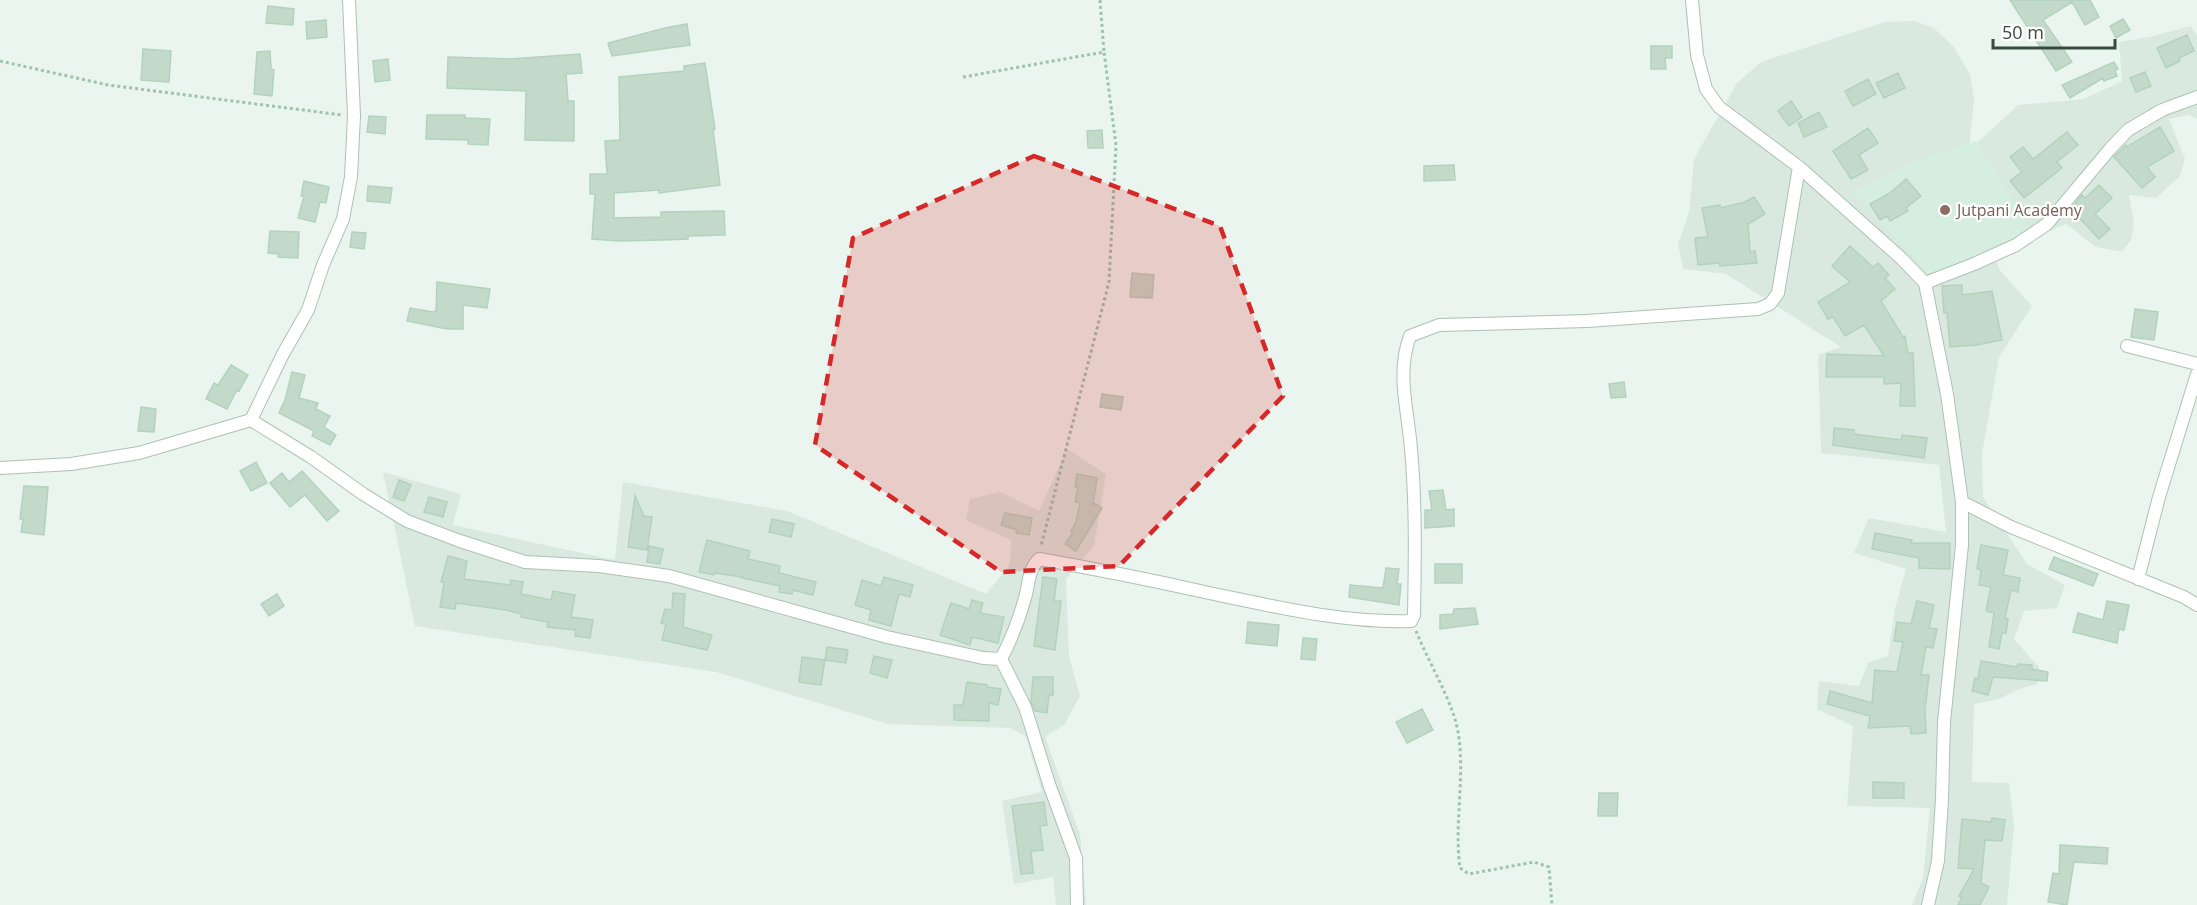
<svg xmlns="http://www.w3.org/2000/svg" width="2197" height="905" viewBox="0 0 2197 905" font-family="'Open Sans',sans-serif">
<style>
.residential{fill:#d9e9e0}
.education{fill:#d5eee0}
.building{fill:#c3dacb;stroke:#b3d2be;stroke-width:1.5}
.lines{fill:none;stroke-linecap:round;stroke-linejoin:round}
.street-casing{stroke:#adc1b4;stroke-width:14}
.path{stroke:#9ec3ac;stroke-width:3;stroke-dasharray:3 3;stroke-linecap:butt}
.street{stroke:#fff;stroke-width:12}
.marked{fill:#d62828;fill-opacity:0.2;stroke:#d62828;stroke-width:4.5;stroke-dasharray:12 8;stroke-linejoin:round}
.education-dot{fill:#8d6e63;stroke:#fff;stroke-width:2}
.labels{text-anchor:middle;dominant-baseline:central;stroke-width:4.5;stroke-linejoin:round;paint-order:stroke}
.education-label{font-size:16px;fill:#785e54;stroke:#fff;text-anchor:start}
</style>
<rect width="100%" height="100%" fill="#ebf5ef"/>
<path class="residential" d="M1914 21 1934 28 1953 46 1970 74 1974 100 1969 150 2018 105 2084 99 2122 81 2119 42 2149 37 2191 26 2197 36V119L2189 115 2169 119 2185 159 2180 176 2156 198 2129 195 2134 223 2131 240 2122 252 2096 247 2066 224 1998 251 1996 260 1999 269 2032 306 1999 357 1982 454 1983 497 2027 564 2065 585 2057 608 2024 611 2014 639 2039 667 2037 684 2019 689 1999 699 1974 704 1972 782 2009 783 2014 826 2007 905H1912L1923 878 1930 808 1847 806 1853 726 1817 709 1819 681 1859 686 1868 663 1888 656 1895 609 1906 569 1854 553 1869 518 1946 532 1939 465 1821 453 1818 355 1841 347 1726 274 1683 269 1678 244 1689 212 1694 159 1737 83 1761 62 1885 22Z
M1067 449 1106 474 1094 546 1066 579 1069 656 1080 696 1064 725 1045 737 1080 834 1086 905H1056L1053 877 1014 884 1002 801 1042 792 1026 737 1011 728 888 724 716 672 415 626 383 472 461 494 453 525 615 560 623 482 787 511 986 594 1010 564 1011 540 966 520 970 499 1000 492 1039 511Z"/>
<path class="education" d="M1976 141 2031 229 2002 248 1931 277 1853 192 1917 160Z"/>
<path class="building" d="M2010 0H2090L2099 17 2085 25 2072 2 2043 20 2072 62 2056 71Z
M268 6 294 9 293 25 266 23Z
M2123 19 2130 30 2116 38 2110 26Z
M326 20 327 37 307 39 306 22Z
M687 24 690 45 612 56 608 43 665 28Z
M2187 35 2194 51 2179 58 2180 61 2166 68 2157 48Z
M1651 46H1672V58H1665L1666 69H1651Z
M143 49 171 51 169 82 141 80Z
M270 51 271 69 274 70 272 96 254 94 257 52Z
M580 54 582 73 566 74 568 101H574V141L525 140 526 91 447 88 448 57 510 59Z
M388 59 390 80 375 82 373 61Z
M2114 62 2118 69 2115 71 2117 76 2104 81 2103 78 2070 98 2062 85Z
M705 63 715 129H713L720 185 659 193V190L614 193V218L661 217V212L724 211 725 235 688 236V239L663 240 619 241 592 239 595 194H590V174H607L605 141 620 140 619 77 684 71V66Z
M2145 72 2151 86 2136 92 2130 78Z
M1898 73 1905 88 1884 98 1876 83Z
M1868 79 1876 94 1853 106 1845 91Z
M1791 101 1802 117 1789 126 1778 111Z
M1819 112 1827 127 1804 137 1798 123Z
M427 115H465V118L490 119 488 145 468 144V140L426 139Z
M369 116 386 117 385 134 367 132Z
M2160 127 2174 151 2147 167 2155 177 2142 188 2114 157 2126 145 2127 147Z
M1868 128 1878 143 1859 155 1868 170 1851 179 1833 151Z
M1102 130 1103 148H1088L1087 131Z
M2067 132 2078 145 2057 162 2062 168 2024 198 2010 181 2022 172 2010 157 2023 147 2033 159Z
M1454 165 1455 180 1424 181V166Z
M1906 179 1921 196 1906 208 1908 211 1890 221 1887 216 1880 220 1870 204 1890 193Z
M304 181 329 187 326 203 320 202 315 222 298 218 304 196H301Z
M2099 185 2112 198 2095 214 2110 229 2099 239 2071 209 2082 195 2085 198Z
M368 186 392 188 390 203 367 201Z
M1754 197 1765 214 1748 224 1750 252 1755 251 1757 263 1720 266 1719 263 1698 265 1695 238 1708 237 1702 208 1720 205V208L1745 202Z
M270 231 299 232 298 258 278 257 279 254 268 253Z
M352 232 366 233 364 249 350 247Z
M1850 246 1873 267 1878 263 1889 275 1885 278 1895 289 1881 301 1903 337 1905 336 1908 353H1913L1915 406H1900L1901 383 1884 384V377H1826L1827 354 1884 356 1864 325 1845 336 1833 317 1828 319 1818 302 1850 282 1832 266Z
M1132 273 1154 275 1152 298 1130 297Z
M437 282 490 289 487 308 463 305V329H447L407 321 410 308 433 312 436 311Z
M1962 285V295L1992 291 2002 340 1977 345 1950 347 1947 313H1944L1942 286Z
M2135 309 2158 312 2154 340 2131 337Z
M231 365 248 375 239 391 237 390 227 409 206 399 214 383 218 385Z
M292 372 305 375 299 398 318 403 316 409 330 416 324 427 336 435 330 445 312 436 314 431 279 413 285 400Z
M1624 382 1626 397 1611 398 1609 384Z
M1102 394 1123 397 1121 410 1100 407Z
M141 407 156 409 154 432 138 431Z
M1834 428 1854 430V434L1901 440 1902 435 1927 438 1924 458 1833 445Z
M256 462 267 483 251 491 240 471Z
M302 471 339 511 327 521 305 495 290 507 270 483 282 473 289 482Z
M1077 474 1097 478 1093 504 1094 503 1102 508 1076 551 1065 544 1073 532 1071 531 1076 522 1080 503 1075 502 1078 487H1075Z
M399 480 411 485 404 501 393 497Z
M24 486 48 487 44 535 21 532 23 519H20Z
M1443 490 1446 510 1454 509V526L1425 528V510H1432L1429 491Z
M635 496 644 516 652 517 647 550 628 547Z
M429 497 447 502 443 517 424 512Z
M1005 513 1032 518 1029 535 1016 533 1017 530 1001 525Z
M772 519 794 524 791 537 769 532Z
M1875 533 1912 540 1911 543H1950V569L1919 568V558L1872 549Z
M707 540 750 551 748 559 780 566 779 573 816 582 813 595 793 590 792 594 779 592 780 586 742 578V577L715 573 714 575 699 572Z
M1981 545 2008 550 2003 575 2020 578 2018 592 2011 590 2005 618 2008 619 2006 633H2002L1999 649 1989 647 1994 613 1986 611 1991 587 1979 585 1981 570 1977 569Z
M649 546 663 549 660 564 647 562Z
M448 556 467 561 464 579 510 585 511 580 523 582 521 594 551 600 553 591 575 595 571 617 593 620 590 638 575 636 576 630 547 627 548 622 521 617 522 614 506 610 456 603 455 609 440 607 444 583 441 582Z
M2054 557 2098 574 2093 586 2049 569Z
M1435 564H1462V583H1435Z
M1386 568 1399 569 1397 584H1401L1399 605 1349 597 1350 585 1383 588Z
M884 577 913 585 910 597 899 594 891 626 869 620 871 610 855 605 862 580 881 586Z
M1043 577 1057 579 1054 601H1061L1055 650 1034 646Z
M673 593 685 594 683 627 712 635 707 650 662 640 666 624 661 623 665 609 672 610Z
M277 594 284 606 269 616 261 604Z
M972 600 983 603 980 613 1004 617 998 643 972 637 970 645 940 635 951 603 969 609Z
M1917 601 1934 605 1929 628 1937 629 1933 648 1926 647 1921 675H1929L1925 710 1926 733 1911 734 1910 726 1868 728 1870 716 1827 704 1830 691 1872 703 1875 670 1897 672 1903 642 1894 641 1897 622 1911 624Z
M2107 601 2129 605 2124 630 2119 629 2117 643 2073 632 2078 613 2103 620Z
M1475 608 1478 624 1440 629V615L1453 614 1454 609Z
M1248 622 1279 625 1277 646 1246 643Z
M1303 638 1317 639 1315 660 1301 659Z
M827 647 848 650 846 663 825 660Z
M874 656 892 660 887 678 870 673Z
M802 657 825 660 821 685 799 682Z
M1981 661 2017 667 2018 664 2032 665V669L2048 672 2047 681 1993 677 1988 695 1972 691 1975 678 1978 679Z
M1033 677H1053V695H1049L1047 713 1035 711 1031 701Z
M967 682 987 685V687L1001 689 998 705 989 703V721L954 720V705H963Z
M1422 709 1433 730 1407 743 1396 722Z
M1873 782 1904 783V798H1873Z
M1599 793H1618L1617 816H1598Z
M1044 802 1047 825 1040 826 1043 850 1031 851 1033 873 1021 874 1012 806Z
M1992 818 2005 820 2002 841 1985 840 1981 883 1989 887 1980 905H1958L1962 897 1959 896 1974 869 1958 868 1962 819 1991 822Z
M2060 845 2108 848 2107 864 2074 862 2067 905 2048 902 2053 873 2059 874Z"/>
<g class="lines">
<g class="street-casing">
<path id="street" d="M1692 0 1697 55 1706 89 1719 107 1799 167 1902 259 1925 283 1947 394 1962 502V545L1944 722 1942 799 1938 861 1928 905
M1925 283 1974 264 2016 245 2047 224 2110 149 2128 130 2162 110 2197 97
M2127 346 2197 364
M251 420 311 457 363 494 407 521 460 541 525 562 599 566 669 576 887 637 983 658 1001 659 1025 707 1049 784 1076 858 1077 905
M0 468 71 464 139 453 251 420 283 354 308 310 323 265 343 219 351 177 354 116 349 0
M1962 502 2011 527 2184 597 2197 605
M2138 579 2159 497 2197 374
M1001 659C1011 640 1019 620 1025 598 1029 584 1028 570 1039 559 1096 569 1152 580 1209 593 1276 607 1343 623 1411 621L1414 615C1415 560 1416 504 1411 449 1408 409 1396 374 1410 336L1439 325 1587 321 1758 309 1770 304 1778 293 1799 167"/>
</g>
<path class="path" d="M1100 0 1104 52
M0 61 108 85 342 115
M963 77 1104 52 1116 145 1109 282 1041 546
M1416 631C1427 658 1445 689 1454 716 1469 761 1453 819 1460 868L1469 874 1534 862 1549 867 1552 905"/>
<use href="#street" class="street"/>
</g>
<path class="marked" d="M1034 156 1220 226 1283 396 1119 566 1001 572 815 445 853 238Z"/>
<circle class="education-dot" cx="1945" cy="210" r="6"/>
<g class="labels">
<g class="education-label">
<text x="1957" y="210">Jutpani Academy</text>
</g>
</g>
<path d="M1993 39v9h122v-9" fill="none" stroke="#394a3e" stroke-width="3"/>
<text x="2002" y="39" font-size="18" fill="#394a3e" stroke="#ffffff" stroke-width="4.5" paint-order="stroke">50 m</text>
</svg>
